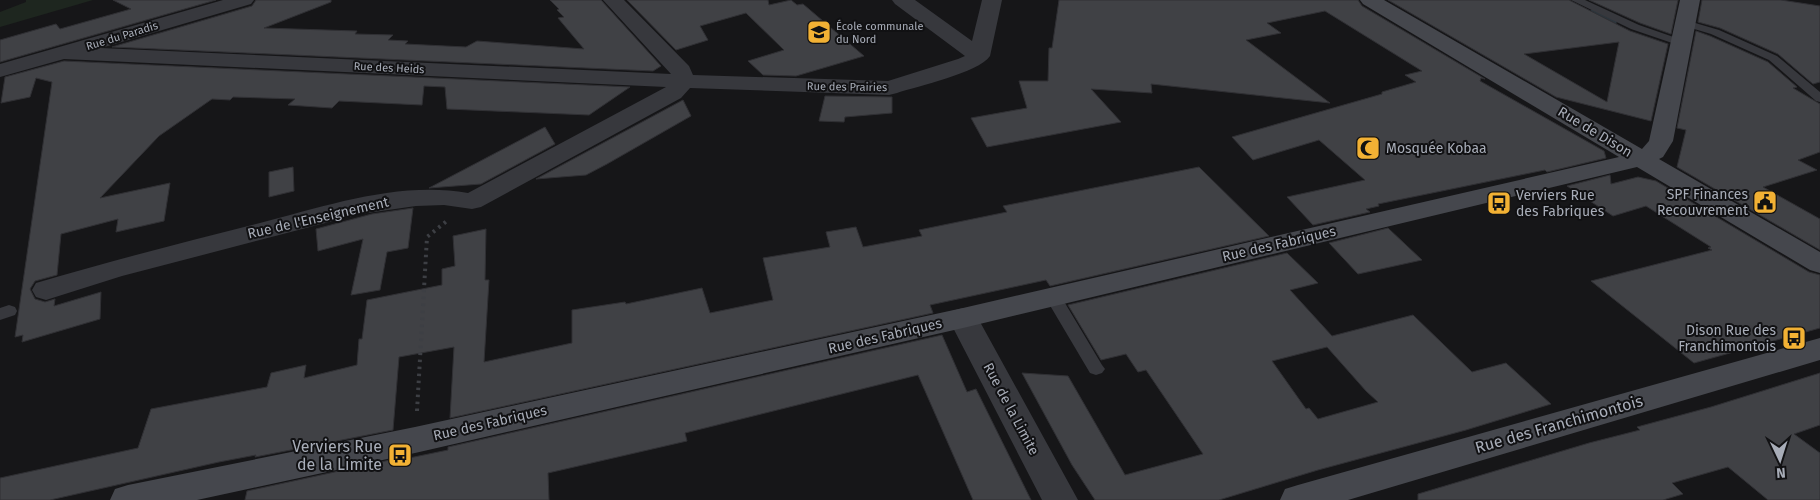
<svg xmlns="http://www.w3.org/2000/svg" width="1820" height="500" viewBox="0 0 1820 500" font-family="'Fira Sans',sans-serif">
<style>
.green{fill:#1e261f}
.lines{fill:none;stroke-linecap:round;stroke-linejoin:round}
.stream{stroke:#2c353c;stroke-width:7}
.building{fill:#404145;stroke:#303034;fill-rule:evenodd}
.path{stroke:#3d3f44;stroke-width:4;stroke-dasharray:2.5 4.5;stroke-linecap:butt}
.lane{fill:#37383d;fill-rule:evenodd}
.street{fill:#37383d;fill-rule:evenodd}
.secondary{fill:#45474d;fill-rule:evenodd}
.labels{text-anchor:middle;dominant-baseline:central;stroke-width:4;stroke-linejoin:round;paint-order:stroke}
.far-poi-label{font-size:11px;fill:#a8adb8;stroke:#111113;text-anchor:start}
.far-street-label{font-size:11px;fill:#a8adb8;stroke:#111113}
.street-label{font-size:14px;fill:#a8adb8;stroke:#111113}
.poi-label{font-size:14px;fill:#a8adb8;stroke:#111113;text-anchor:start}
.near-street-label{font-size:16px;fill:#a8adb8;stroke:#111113}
.near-poi-label{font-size:16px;fill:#a8adb8;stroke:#111113;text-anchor:end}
</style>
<rect width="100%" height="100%" fill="#161618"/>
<path class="green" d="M26 0H93L0 27V12L26 2Z"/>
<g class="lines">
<path class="stream" d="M1594 12 1613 23"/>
</g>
<path class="building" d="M113 0H216L0 62V40L56 24 60 29 131 9Z
M256 0H331V2L264 28 357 31 355 34 393 35 388 40 408 41 405 44 466 47 477 41 584 49 558 18 564 17 557 10 559 9 550 0H601L661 66 653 71 112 47 252 6Z
M627 0H768L769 5 791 0 797 5 803 4 864 56 796 76 763 75 748 61 784 50 746 13 700 26 708 40 676 50Z
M1059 0H1358L1362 6 1485 79 1481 78 1480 81 1604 151 1606 158 1547 172 1545 170 1378 204 1379 206 1366 209 1370 212 1313 225 1287 197 1365 180 1319 140 1253 160 1232 137 1382 94V92L1416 82 1405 75 1422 71 1325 11 1267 23 1281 33 1246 40 1330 103 1151 84 1152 93 1091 89 1121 122 987 147 971 118 1027 108 1019 81H1048L1049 48H1052Z
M1388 0H1569L1630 31 1668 44 1651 121 1556 97ZM1619 42 1607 102 1524 54Z
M1589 0H1678L1671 34 1640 23Z
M1702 0H1781L1820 6V82L1813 84 1778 54 1720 28 1698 22Z
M1696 31 1710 36 1768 62 1797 87 1793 88 1820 104V152L1798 160 1817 170 1763 187 1820 219V250L1677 167 1686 130 1677 128Z
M64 61 630 87 589 115 447 109 445 87 424 86 422 105 339 101 332 108 288 105 295 99 233 97 230 100 212 99 159 136 100 198 170 183 164 221 116 232 118 219 61 234 57 275 35 281 30 289 35 299 45 302 55 299 54 306 101 292 100 319 22 342 23 335 15 337 52 82 36 78 30 97 1 103 5 77Z
M825 96 892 97V113L845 117 844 122 819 121Z
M683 100 691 116 607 164 586 175 536 179Z
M545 127 555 144 481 184 429 188Z
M293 167 294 191 269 197V172Z
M1199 167 1269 236 1050 286 1046 280 930 305 933 313 450 418 454 347 399 357 393 430 255 457 256 455 219 462 50 500H0V478L138 448 151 409 267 387 271 373 306 365 304 378 357 365 359 339H362L367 300 442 285V269L455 266 453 236 486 229 485 280H489L484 362 572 343V310L625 302 626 304 702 288 710 313 773 300 763 258 830 247 826 232 856 227 863 247 922 236 919 230 1007 212 1003 206Z
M1610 175 1611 184 1638 177 1656 181 1809 272 1820 275V328L1694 363 1591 281 1712 250 1708 248 1711 247 1646 206 1613 216 1567 186Z
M413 208 408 248 387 252 380 290 351 295 363 239 318 251 316 229 372 214Z
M1388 228 1422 260 1358 274 1329 243Z
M1287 253 1318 283 1290 290 1332 336 1413 315 1472 372 1506 363 1551 404 1466 430 1318 470 1219 500H1095L1072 465 1022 373 1068 376 1125 475 1203 454 1146 370 1138 372 1126 354 1101 360 1068 305ZM1327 347 1366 391 1378 402 1318 419 1309 408 1306 409 1272 361Z
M942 335 967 392 976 389 1031 500H973L918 375 685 433 687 441 548 473 549 500H245L247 491 390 460V462L448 450V447Z
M1820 373V425L1794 434 1820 453V500H1768L1728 467 1672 483 1683 494 1663 500H1418V494L1589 443 1640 430 1637 427 1711 407Z"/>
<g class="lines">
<path class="path" d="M417 411 427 237 448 220"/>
<path class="lane" d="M1571 0H1585L1639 25 1685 41 1687 43 1681 46 1631 29Z
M1685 20 1719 30 1777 56 1820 92V102L1816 101 1769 60 1711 34 1681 25 1680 23Z
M1053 292 1059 293 1102 365 1105 369 1102 373 1096 375 1090 373 1045 297 1047 293Z
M9 305 15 307 17 311 15 315 0 320V308Z"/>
<path class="street" d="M223 0H254L251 4 101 48 671 74 603 0H624L689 66 693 75 888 81 958 59 965 56 895 4 892 0H915L972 41 982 0H1002L990 56C978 73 918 86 897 93L889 95 690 88 681 98 481 207 472 209 444 205 416 206 360 214 122 276 46 300 36 297 32 290 36 283C110 261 185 242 260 223 327 206 398 181 468 193L666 87 64 59 0 77V64Z
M963 308 974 311 1078 500H1042L948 318 952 311Z"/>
<path class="secondary" d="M1360 0H1384L1642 149 1649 141 1680 0H1700L1673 141 1663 157 1659 159 1820 252V273L1810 270 1637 167 963 328 415 453 197 500H110L115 489 128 485 415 427 963 308 1619 157 1363 4Z
M1820 338V360L1348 500H1280L1285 489 1298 485Z"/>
</g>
<defs>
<g id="school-square" transform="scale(1.25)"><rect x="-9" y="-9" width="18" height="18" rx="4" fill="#f2b134" stroke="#111113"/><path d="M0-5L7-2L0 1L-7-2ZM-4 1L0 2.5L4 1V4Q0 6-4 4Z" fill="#111"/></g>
<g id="mosque-square" transform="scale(1.25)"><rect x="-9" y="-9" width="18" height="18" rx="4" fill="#f2b134" stroke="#111113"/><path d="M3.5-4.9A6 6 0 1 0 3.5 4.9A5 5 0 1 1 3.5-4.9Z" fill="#111"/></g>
<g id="civic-square" transform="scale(1.25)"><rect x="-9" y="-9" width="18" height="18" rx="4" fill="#f2b134" stroke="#111113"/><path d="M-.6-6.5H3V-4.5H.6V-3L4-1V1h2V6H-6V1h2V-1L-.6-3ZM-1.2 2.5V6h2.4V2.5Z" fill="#111"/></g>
<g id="bus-square" transform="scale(1.25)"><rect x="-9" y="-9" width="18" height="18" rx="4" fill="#f2b134" stroke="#111113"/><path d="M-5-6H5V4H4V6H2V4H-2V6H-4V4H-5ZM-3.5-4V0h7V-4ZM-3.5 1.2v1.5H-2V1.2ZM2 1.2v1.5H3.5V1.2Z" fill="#111"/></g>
</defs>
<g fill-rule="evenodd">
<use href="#school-square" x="819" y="32"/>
<use href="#mosque-square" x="1368" y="148"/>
<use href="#civic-square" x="1765" y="202"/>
<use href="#bus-square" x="1499" y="203"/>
<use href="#bus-square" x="1794" y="338"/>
<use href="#bus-square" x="400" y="455"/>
</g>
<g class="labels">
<g class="far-poi-label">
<text x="836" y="26">École communale<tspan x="836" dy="13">du Nord</tspan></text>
</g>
<g class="far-street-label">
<text transform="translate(122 36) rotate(-17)">Rue du Paradis</text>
<text transform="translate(389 68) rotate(3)">Rue des Heids</text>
<text transform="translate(847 87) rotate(1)">Rue des Prairies</text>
</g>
<g class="street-label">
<text transform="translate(1595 132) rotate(31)">Rue de Dison</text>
<text transform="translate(318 218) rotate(-13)">Rue de l'Enseignement</text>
<text transform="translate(1279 244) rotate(-13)">Rue des Fabriques</text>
<text transform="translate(885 336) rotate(-13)">Rue des Fabriques</text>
<text transform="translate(1011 409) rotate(62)">Rue de la Limite</text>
<text transform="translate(490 423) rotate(-13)">Rue des Fabriques</text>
</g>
<g class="poi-label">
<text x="1386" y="148">Mosquée Kobaa</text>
<text x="1748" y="194" text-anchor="end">SPF Finances<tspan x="1748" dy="16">Recouvrement</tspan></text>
<text x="1516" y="195">Verviers Rue<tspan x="1516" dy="16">des Fabriques</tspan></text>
<text x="1776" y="330" text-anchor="end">Dison Rue des<tspan x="1776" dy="16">Franchimontois</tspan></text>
</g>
<g class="near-street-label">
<text transform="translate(1559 424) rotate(-16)">Rue des Franchimontois</text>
</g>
<g class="near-poi-label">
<text x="382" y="446">Verviers Rue<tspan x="382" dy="18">de la Limite</tspan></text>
</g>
</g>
<g transform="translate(1780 460) rotate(176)" stroke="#111113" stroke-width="4" paint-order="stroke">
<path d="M0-4L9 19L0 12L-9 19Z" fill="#a8adb8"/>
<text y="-8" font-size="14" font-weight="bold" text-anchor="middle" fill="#a8adb8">N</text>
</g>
</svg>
